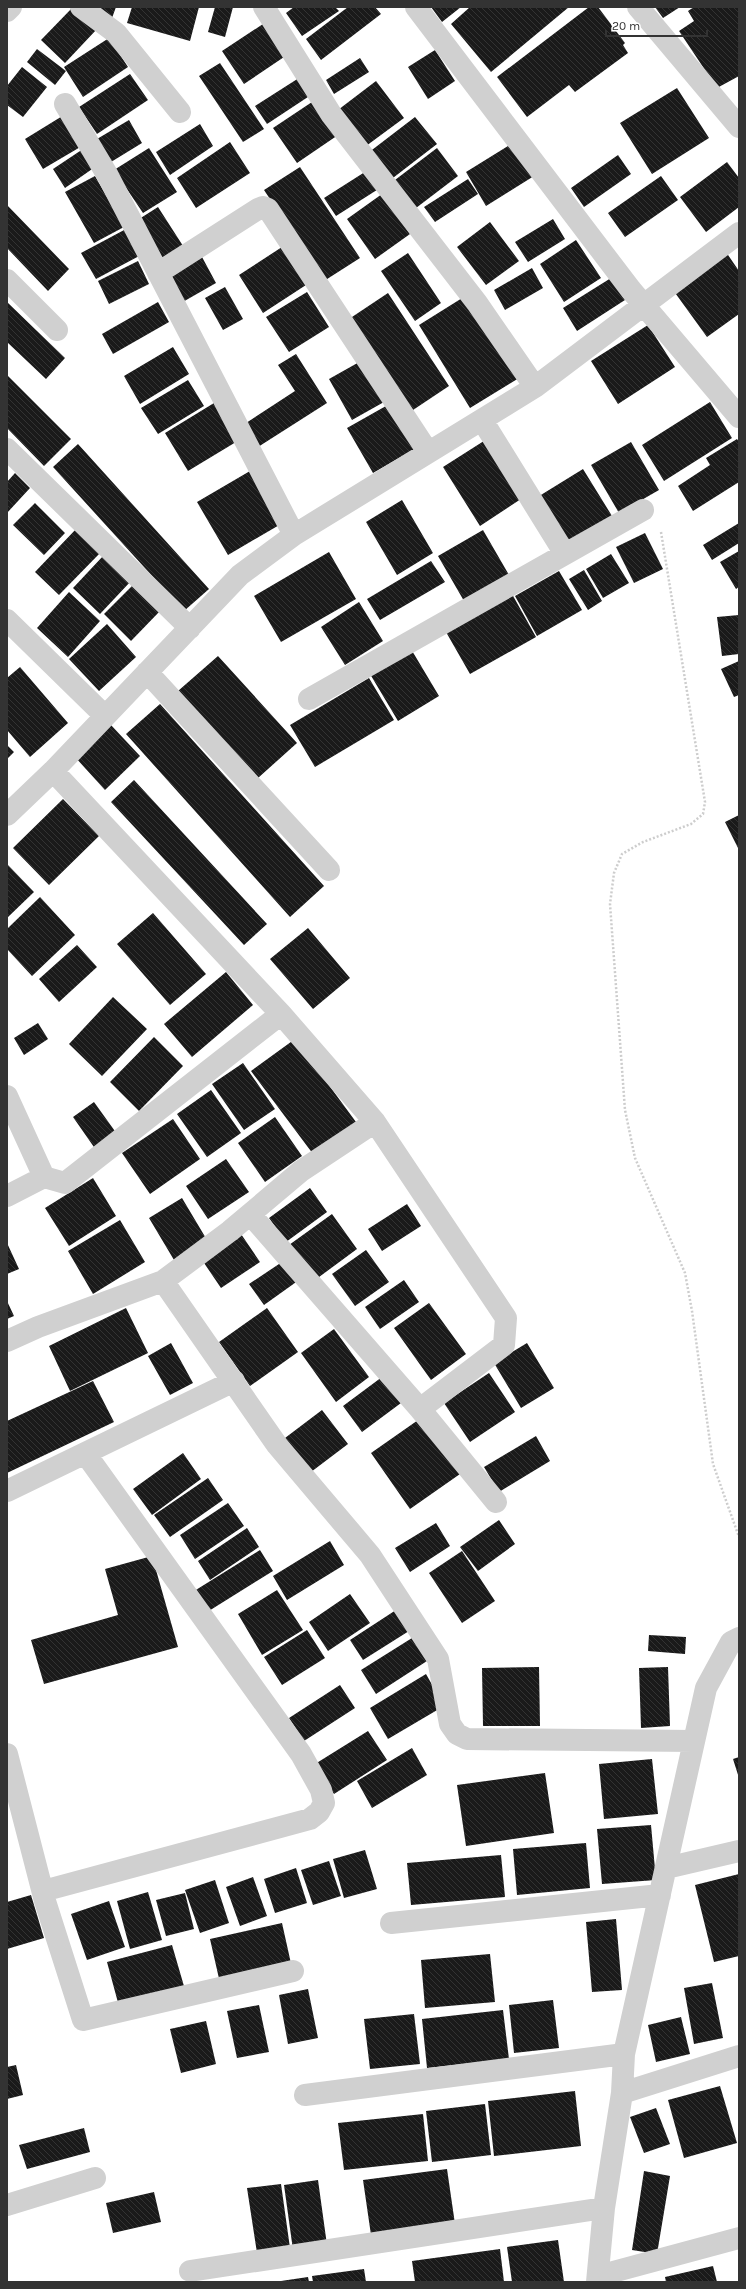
<svg xmlns="http://www.w3.org/2000/svg" width="746" height="2289" viewBox="0 0 746 2289" font-family="Karla,sans-serif">
<style>
.building{fill:url(#building-back-hatch)}
.lines{fill:none;stroke-linecap:round;stroke-linejoin:round}
.path{stroke:#cdcdcd;stroke-width:2.5;stroke-dasharray:2 2;stroke-linecap:butt}
.minor{stroke:#d0d0d0;stroke-width:22}
</style>
<defs>
<pattern id="building-back-hatch" width="6" height="6" patternUnits="userSpaceOnUse"><rect width="6" height="6" fill="#1a1a1a"/><path d="M-1 5l2 2M0 0l6 6M5-1l2 2" fill="none" stroke="#333"/></pattern>
</defs>
<rect width="100%" height="100%" fill="#fff"/>
<path class="building" d="M73 7 97 29 65 63 41 40Z
M99 7H116L112 18Z
M132 7H199L190 41 127 23Z
M215 7H233L225 37 208 32Z
M294 7H335L339 11 302 36 286 13Z
M348 7H375L381 14 321 60 306 39Z
M431 7H461L442 22Z
M470 7H569L491 72 451 24Z
M589 7H598L625 43 623 45 628 53 575 92 569 85 527 117 497 77Z
M655 7H680L663 18Z
M694 7H739V76L717 88 679 31 694 21 688 11Z
M266 22 287 55 244 84 222 51Z
M109 38 128 67 83 97 64 67Z
M37 49 66 71 55 85 27 62Z
M435 50 455 81 428 99 408 67Z
M360 58 369 72 334 94 326 80Z
M220 63 264 129 243 142 199 76Z
M22 67 47 87 23 117 7 105V86Z
M130 74 148 100 97 134 79 107Z
M302 76 314 93 267 124 255 106Z
M376 81 404 118 362 149 334 113Z
M677 88 709 138 652 174 620 123Z
M318 98 341 133 297 163 273 128Z
M64 115 82 146 43 169 25 139Z
M415 117 437 144 389 181 368 153Z
M129 120 142 143 111 162 97 139Z
M200 124 213 146 170 175 156 152Z
M230 142 250 173 196 208 177 178Z
M513 143 534 176 486 206 466 172Z
M149 148 177 192 143 213 114 170Z
M437 148 458 176 416 208 395 180Z
M83 149 95 167 65 188 53 169Z
M618 155 631 174 584 207 571 188Z
M727 162 739 178V207L706 232 680 197Z
M300 167 360 258 324 281 264 190Z
M368 170 380 188 336 216 324 198Z
M95 176 124 227 94 243 65 192Z
M661 176 678 200 625 237 608 213Z
M468 179 478 194 435 222 424 207Z
M382 194 410 234 375 259 347 219Z
M7 205 69 269 48 291 7 248Z
M158 207 185 249 162 264 136 221Z
M553 219 565 239 528 262 515 242Z
M490 222 519 261 486 285 457 247Z
M126 229 141 255 96 279 81 253Z
M576 240 601 278 564 302 540 264Z
M282 247 306 285 263 313 239 275Z
M726 252 739 271V314L707 337 673 290Z
M408 253 441 303 415 321 381 271Z
M202 257 216 283 181 303 166 277Z
M138 261 149 284 109 304 98 281Z
M532 268 543 288 505 310 494 290Z
M611 278 625 300 577 331 563 308Z
M225 287 243 319 223 330 205 298Z
M307 292 329 327 289 352 266 317Z
M388 293 449 386 407 414 346 321Z
M467 295 519 378 470 408 419 325Z
M7 302 65 358 46 379 7 342Z
M158 302 169 322 113 354 102 334Z
M648 325 675 367 618 404 591 361Z
M173 347 189 374 140 404 124 376Z
M296 354 327 403 258 447 243 425 295 391 278 365Z
M361 361 384 402 352 420 329 379Z
M7 375 71 439 44 466 7 428Z
M188 380 204 406 158 434 141 408Z
M393 402 418 447 373 473 347 428Z
M710 402 732 438 664 481 642 445Z
M214 403 236 442 188 471 165 433Z
M487 439 524 497 480 526 443 467Z
M737 439 739 442V482L693 511 678 486 710 465 706 458Z
M631 442 659 490 619 513 591 465Z
M78 444 209 589 184 611 53 467Z
M583 469 612 516 566 545 536 498Z
M250 471 281 524 228 555 197 502Z
M15 473 30 488 7 513V482Z
M402 500 433 553 397 575 366 522Z
M35 503 65 533 44 555 13 525Z
M739 523V543L712 560 703 545Z
M77 528 101 552 59 595 35 572Z
M483 530 509 575 464 601 438 556Z
M645 533 663 569 634 583 616 547Z
M739 551V587L736 589 720 562Z
M329 552 356 599 281 642 254 596Z
M611 554 629 583 603 598 586 569Z
M104 555 131 581 100 614 73 588Z
M431 561 445 582 380 620 367 599Z
M584 570 602 601 588 610 569 579Z
M559 571 582 610 537 636 515 596Z
M134 584 160 611 131 641 104 614Z
M69 592 100 621 68 657 37 628Z
M512 594 536 637 470 674 446 632Z
M359 602 383 641 345 665 321 627Z
M739 615V654L722 656 717 617Z
M107 624 136 657 99 691 69 659Z
M411 649 439 696 398 721 370 674Z
M218 656 297 743 258 778 178 691Z
M739 661V695L734 697 721 669Z
M20 667 68 723 30 757 7 730V678Z
M369 678 394 720 315 767 290 725Z
M160 704 324 886 290 917 126 734Z
M110 724 140 756 105 790 75 757Z
M7 745 14 752 7 759Z
M134 780 267 924 244 945 111 802Z
M63 799 99 836 49 885 13 848Z
M739 815V850L725 822Z
M7 864 34 892 7 918Z
M40 897 75 935 32 976 7 949V929Z
M153 913 206 974 170 1005 117 944Z
M308 928 350 978 313 1009 270 959Z
M77 945 97 967 59 1002 39 979Z
M226 972 253 1005 192 1057 164 1024Z
M113 997 147 1029 102 1076 69 1044Z
M38 1023 48 1039 24 1055 14 1038Z
M154 1037 183 1066 139 1111 110 1082Z
M295 1039 356 1122 313 1154 251 1071Z
M243 1063 275 1109 244 1130 212 1084Z
M211 1090 241 1133 207 1157 177 1114Z
M94 1102 117 1134 96 1150 73 1117Z
M275 1117 302 1156 265 1182 238 1143Z
M173 1119 200 1159 150 1194 122 1153Z
M226 1159 249 1192 208 1219 186 1186Z
M93 1178 116 1216 69 1246 45 1208Z
M310 1188 327 1212 286 1242 269 1218Z
M182 1198 207 1240 174 1260 149 1218Z
M407 1204 421 1226 382 1251 368 1229Z
M332 1214 357 1249 315 1280 289 1245Z
M120 1220 145 1262 93 1294 68 1251Z
M241 1234 260 1262 221 1288 202 1260Z
M7 1243 19 1269 7 1274Z
M366 1250 389 1282 355 1306 332 1274Z
M285 1260 299 1280 264 1305 249 1284Z
M404 1280 419 1302 380 1329 365 1307Z
M7 1301 14 1316 7 1319Z
M429 1303 466 1354 431 1380 394 1328Z
M126 1308 148 1353 70 1391 49 1346Z
M267 1308 298 1352 250 1386 219 1342Z
M334 1329 369 1377 336 1402 301 1353Z
M171 1343 193 1383 170 1395 148 1356Z
M527 1343 554 1388 521 1408 494 1363Z
M489 1373 515 1412 470 1442 444 1403Z
M382 1377 401 1403 362 1432 343 1406Z
M93 1381 114 1422 7 1473V1421Z
M322 1410 348 1444 311 1472 285 1438Z
M421 1418 460 1474 410 1509 371 1453Z
M536 1436 550 1461 499 1492 484 1467Z
M183 1453 201 1479 152 1515 133 1489Z
M208 1478 223 1500 170 1537 154 1515Z
M228 1503 244 1526 195 1559 180 1535Z
M499 1520 515 1544 478 1571 460 1547Z
M436 1523 450 1546 410 1572 395 1548Z
M247 1528 259 1547 210 1580 198 1561Z
M330 1541 344 1565 287 1600 273 1576Z
M260 1550 273 1571 204 1614 191 1593Z
M462 1551 495 1601 462 1623 429 1573Z
M152 1556 178 1647 44 1684 31 1640 118 1615 105 1569Z
M277 1590 303 1630 262 1655 238 1614Z
M350 1594 370 1623 328 1651 309 1622Z
M396 1610 409 1631 363 1660 350 1640Z
M307 1630 325 1658 282 1685 264 1657Z
M649 1635 686 1637 685 1654 648 1651Z
M412 1638 427 1661 376 1694 361 1670Z
M539 1667 540 1726H483L482 1668Z
M668 1667 670 1726 641 1728 639 1668Z
M426 1674 444 1706 388 1739 370 1708Z
M340 1685 355 1708 304 1741 289 1718Z
M368 1731 387 1760 334 1794 315 1764Z
M412 1748 427 1775 372 1808 357 1781Z
M739 1757V1778L733 1759Z
M652 1759 658 1814 604 1819 599 1764Z
M545 1773 554 1833 466 1846 457 1785Z
M651 1825 656 1880 602 1884 597 1829Z
M586 1843 590 1888 517 1895 513 1849Z
M365 1850 377 1889 344 1898 333 1859Z
M501 1855 505 1897 411 1905 407 1863Z
M329 1861 341 1896 313 1905 301 1870Z
M296 1868 307 1903 275 1913 264 1879Z
M739 1874V1956L714 1962 695 1885Z
M253 1877 267 1916 240 1926 226 1887Z
M215 1880 229 1923 200 1933 185 1890Z
M148 1892 162 1940 130 1949 117 1901Z
M185 1893 194 1929 166 1936 156 1900Z
M31 1895 44 1938 7 1949V1902Z
M109 1901 125 1947 87 1960 71 1914Z
M616 1919 622 1990 592 1992 586 1922Z
M282 1923 292 1968 220 1983 210 1939Z
M172 1945 186 1993 120 2010 107 1962Z
M490 1954 495 2002 425 2008 421 1960Z
M712 1983 723 2038 694 2044 684 1988Z
M308 1989 318 2038 288 2044 279 1995Z
M553 2000 559 2048 514 2053 509 2005Z
M259 2005 269 2052 237 2058 227 2011Z
M503 2010 509 2059 427 2068 422 2019Z
M414 2014 420 2064 370 2069 364 2019Z
M681 2017 690 2054 656 2062 648 2025Z
M206 2021 216 2064 181 2073 170 2029Z
M16 2065 23 2095 7 2099V2067Z
M720 2086 737 2143 684 2158 668 2100Z
M575 2091 581 2146 494 2156 488 2101Z
M485 2104 491 2155 432 2162 426 2111Z
M656 2108 670 2144 644 2153 630 2117Z
M423 2114 428 2161 344 2170 338 2123Z
M84 2128 90 2152 27 2169 19 2145Z
M447 2169 455 2224 371 2235 363 2180Z
M644 2171 670 2176 657 2254 632 2250Z
M318 2180 327 2245 293 2250 284 2185Z
M281 2184 290 2248 257 2253 247 2188Z
M154 2192 161 2222 113 2233 106 2203Z
M558 2240 564 2282H512L507 2247Z
M500 2249 504 2282H415L412 2261Z
M713 2266 717 2282H666L665 2277Z
M364 2269 366 2282H313L312 2276Z
M308 2277 309 2282H281V2281Z"/>
<g class="lines">
<path class="path" d="M661 532 705 802 703 814 691 824 643 842 622 854 614 873 610 904 625 1110 635 1158 685 1273 692 1311 713 1464 739 1537"/>
<path class="minor" d="M81 7 116 33 180 112
M264 7 331 114 477 303 535 387
M416 7 631 290 739 417
M638 7 739 127
M7 11 11 7
M65 104 108 176 294 535
M158 273 258 209 263 207 268 209 428 452
M7 280 57 330
M482 420 565 554
M7 449 190 628
M7 620 105 716
M147 672 329 870
M309 699 643 510
M53 771 281 1014 375 1122 506 1318 504 1345 420 1409
M7 815 53 771 240 575 294 535 535 387 739 233
M7 1096 44 1177
M7 1196 44 1177 65 1183 281 1014
M250 1214 420 1409 496 1502
M163 1281 277 1445 370 1555 438 1659 450 1724 457 1734 467 1739 694 1741
M7 1341 38 1327 163 1281 230 1231 301 1171 375 1122
M7 1491 234 1381
M7 1754 45 1901 83 2020 293 1971
M666 1868 739 1851
M43 1891 310 1819 319 1812 324 1803 321 1790 301 1754 85 1453
M391 1923 660 1895
M622 2093 739 2056
M305 2095 624 2054
M7 2205 95 2178
M190 2271 604 2208
M598 2276 739 2238
M597 2282 604 2208 622 2093 624 2054 706 1688 731 1642 739 1638"/>
</g>
<rect width="746" height="2289" fill="none" stroke="#333333" stroke-width="16"/>
<path d="M606 30v6h101v-6" fill="none" stroke="#333333" stroke-width="2"/>
<text x="612" y="30" font-size="12" fill="#333333" stroke="#ffffff" stroke-width="3" paint-order="stroke">20 m</text>
</svg>
